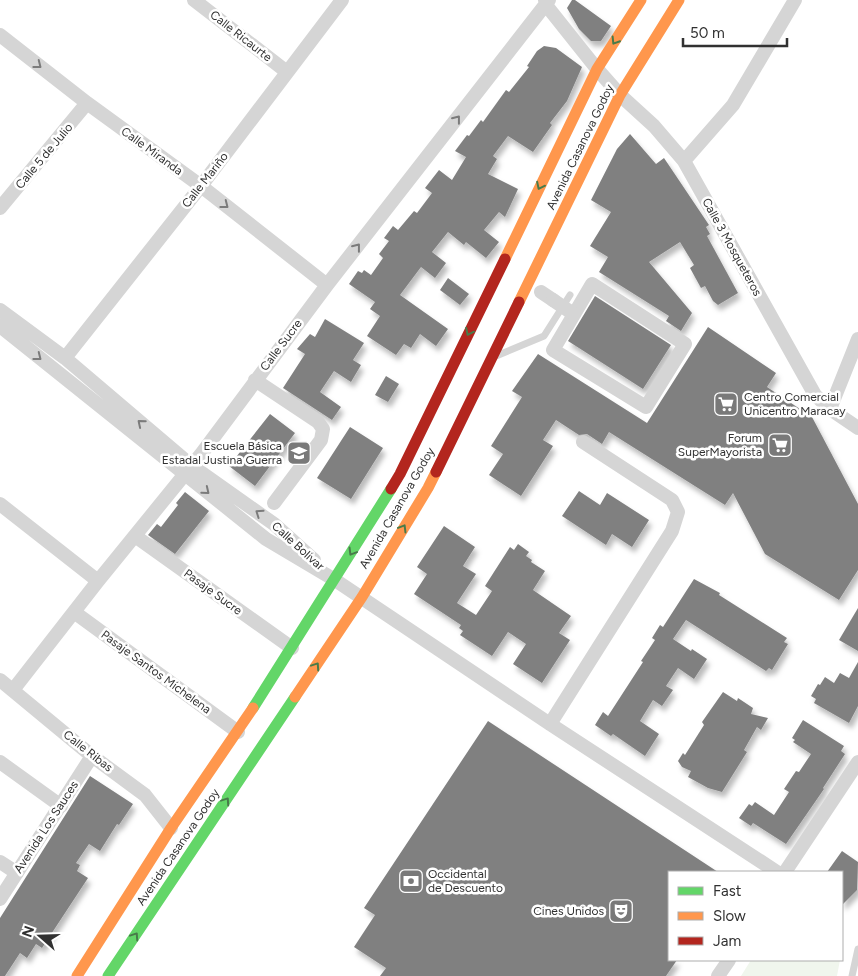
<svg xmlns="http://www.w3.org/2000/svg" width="858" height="976" viewBox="0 0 858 976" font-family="Figtree,sans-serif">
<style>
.green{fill:#f0f6ed}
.building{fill:#808080;filter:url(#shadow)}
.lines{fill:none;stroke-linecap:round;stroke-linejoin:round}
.lane{stroke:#d5d5d5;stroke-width:7}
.street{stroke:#d5d5d5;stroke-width:14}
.fast{stroke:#63d668;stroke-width:11}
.slow{stroke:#ff974d;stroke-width:11}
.jam{stroke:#b3261e;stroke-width:11}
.street-bridge{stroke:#d5d5d5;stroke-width:14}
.oneway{stroke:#487b4a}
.oneway2{stroke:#7b7b7b}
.labels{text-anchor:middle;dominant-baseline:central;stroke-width:5;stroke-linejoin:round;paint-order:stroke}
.street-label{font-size:12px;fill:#313131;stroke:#fff}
.poi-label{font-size:12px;fill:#313131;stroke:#fff;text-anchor:end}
</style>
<defs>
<filter id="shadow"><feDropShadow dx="3" dy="5.5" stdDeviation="2.5" flood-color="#0004"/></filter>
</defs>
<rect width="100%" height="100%" fill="#fff"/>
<path class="green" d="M751 960H840L837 976H741Z"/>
<path class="building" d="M572 0H575L611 26 601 41H591L579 29 567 8Z
M544 46 556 48 582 67 567 101 550 123 552 125 533 152 508 136 493 156 497 159 488 174 518 189 505 217 499 212 484 230 499 242 486 258 466 242 464 245 448 232 432 252 446 263 435 278 421 267 400 295 448 329 436 346 420 334 411 348 404 344 396 355 367 336 380 316 370 309 375 302 349 284 358 271 362 273 364 270 371 275 383 258 379 254 389 241 384 238 393 226 398 230 414 211 417 213 432 193 425 188 439 170 452 180 466 157 455 151 467 135 469 136 481 120 483 122 506 90 509 92 529 67 527 66 537 51Z
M630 134 656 164 664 158 709 225 706 227 710 234 707 236 738 293 718 305 713 301 705 286 701 288 690 268 694 265 680 242 649 262 692 313 681 331 666 321 669 316 599 272 608 257 590 246 611 212 591 200 617 149Z
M448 278 469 294 460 305 440 290Z
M595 296 671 345 643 389 568 341Z
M325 319 364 343 353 360 361 365 351 382 334 371 320 392 341 407 332 420 283 388 305 354 297 349 310 334 315 337Z
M708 327 776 373 767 387 812 417 858 504V570L839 600 765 554 733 493 725 505 609 432 602 444 587 434 579 435 556 420 543 440 553 446 521 496 489 475 503 454 491 446 522 397 512 391 538 354 647 423Z
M386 376 399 384 388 402 375 395Z
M270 414 295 433 255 486 229 466Z
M350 427 383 448 351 499 317 478Z
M579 491 600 505 607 493 649 520 632 547 612 534 606 545 562 516Z
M185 492 209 511 175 554 148 535 157 524 161 527 178 505 176 503Z
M444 526 475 547 463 566 476 574 457 603 476 615 492 591 485 586 510 547 514 550 518 544 529 552 526 556 532 560 531 562 545 571 533 590 571 616 559 633 570 640 542 683 513 664 526 644 508 632 492 656 460 635 463 631 459 628 461 625 414 594 427 574 417 567Z
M694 579 720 593 719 595 787 638 784 642 788 644 772 670 769 668 766 671 686 620 673 639 691 651 692 649 707 659 694 679 678 668 666 686 673 690 662 706 653 700 640 721 659 734 645 756 613 734 611 736 595 725 603 712 608 716 643 662 641 661 655 640 652 638 660 625 663 627Z
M858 608V651L839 640Z
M858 662V706L849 723 814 703 816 699 811 696 818 684 820 685 825 677 834 683 840 673 849 678Z
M723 692 737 701 738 698 753 708 751 714 768 718 761 730 757 727 744 750 747 752 722 792 708 788 688 777 691 771 682 767 678 761 683 753 685 755 704 725 702 722Z
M803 720 844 746 841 751 845 754 823 788 824 789 786 844 753 823 751 826 739 818 749 804 752 806 755 802 774 815 789 792 784 789 796 771 799 772 811 754 793 742 795 740 792 738Z
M488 721 718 872H669V960H677L666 976H380L386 968 354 947 375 915 364 908Z
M90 776 133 804 119 825 117 824 100 851 89 844 76 863 80 865 77 871 88 878 42 948 36 944 27 958 20 953 5 976H0V918Z
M842 851 858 862 857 890 842 905V872H827Z"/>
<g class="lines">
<path class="lane" d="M496 356 544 336 570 295
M852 976 858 949"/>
<path class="street" d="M194 0 287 72
M545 0 546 5 597 69 620 95 654 126 684 161 815 395 830 409 858 428
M0 35 87 103 201 186 327 285
M684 161 733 105 795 0
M0 208 87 103
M592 284 685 344 646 407 553 350Z
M541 292 553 300
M0 310 65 358 192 466 274 524 314 560
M0 326 266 539 335 580 550 724 777 872
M65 358 201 186 342 0
M255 380 318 422 323 429 321 440 274 503
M830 409 858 339
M0 504 98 581
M135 536 292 648
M74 612 238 732
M0 680 92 756 145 795 171 828
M13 690 98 581 202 453 327 285 549 0
M550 724 672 531 678 512 672 500 583 442
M0 762 61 806
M0 862 17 873
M785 872 858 762
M0 899 92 756
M718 976 729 960"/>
<path class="fast" d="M253 708 391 489
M108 976 295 697"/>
<path class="slow" d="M505 259 597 69 641 0
M519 302 620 95 679 0
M295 697 362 597 428 488 436 472
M77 976 171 828 253 708"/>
<path class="jam" d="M436 472 519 302
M391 489 400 474 505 259"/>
<path class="street-bridge" d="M553 300 572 313"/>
</g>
<defs><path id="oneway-chevron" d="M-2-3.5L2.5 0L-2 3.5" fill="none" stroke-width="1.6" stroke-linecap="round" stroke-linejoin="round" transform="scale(1.25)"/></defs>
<g class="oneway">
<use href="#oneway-chevron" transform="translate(615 41) rotate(122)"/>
<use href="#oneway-chevron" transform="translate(540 186) rotate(116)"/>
<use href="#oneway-chevron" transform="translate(469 332) rotate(116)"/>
<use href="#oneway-chevron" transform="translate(403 528) rotate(-59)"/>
<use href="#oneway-chevron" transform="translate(352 552) rotate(121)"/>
<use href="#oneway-chevron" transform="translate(316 666) rotate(-56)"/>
<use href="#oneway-chevron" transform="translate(226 801) rotate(-56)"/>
<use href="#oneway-chevron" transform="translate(135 936) rotate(-56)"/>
</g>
<g class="oneway2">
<use href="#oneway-chevron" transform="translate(38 65) rotate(38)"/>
<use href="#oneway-chevron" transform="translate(457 119) rotate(-52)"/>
<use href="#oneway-chevron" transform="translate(225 205) rotate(38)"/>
<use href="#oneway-chevron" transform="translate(357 247) rotate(-52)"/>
<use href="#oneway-chevron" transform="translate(38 357) rotate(38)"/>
<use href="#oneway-chevron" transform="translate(141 423) rotate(-140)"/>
<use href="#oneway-chevron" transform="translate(206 491) rotate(39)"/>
<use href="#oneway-chevron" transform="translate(259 513) rotate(-145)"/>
</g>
<defs>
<g id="supermarket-square" transform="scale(1.25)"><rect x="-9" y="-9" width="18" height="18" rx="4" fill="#797979" stroke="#fff"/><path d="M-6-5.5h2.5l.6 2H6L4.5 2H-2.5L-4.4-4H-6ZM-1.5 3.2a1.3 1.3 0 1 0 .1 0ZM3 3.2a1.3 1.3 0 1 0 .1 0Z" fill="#fff"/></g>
<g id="school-square" transform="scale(1.25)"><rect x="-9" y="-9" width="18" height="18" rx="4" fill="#797979" stroke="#fff"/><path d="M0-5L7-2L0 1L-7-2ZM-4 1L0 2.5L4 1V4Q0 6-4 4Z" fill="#fff"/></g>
<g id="bank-square" transform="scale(1.25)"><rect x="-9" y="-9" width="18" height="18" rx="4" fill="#797979" stroke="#fff"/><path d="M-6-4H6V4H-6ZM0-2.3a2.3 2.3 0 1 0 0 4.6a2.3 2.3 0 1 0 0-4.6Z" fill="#fff"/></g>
<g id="theatre-square" transform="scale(1.25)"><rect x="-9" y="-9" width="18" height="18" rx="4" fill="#797979" stroke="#fff"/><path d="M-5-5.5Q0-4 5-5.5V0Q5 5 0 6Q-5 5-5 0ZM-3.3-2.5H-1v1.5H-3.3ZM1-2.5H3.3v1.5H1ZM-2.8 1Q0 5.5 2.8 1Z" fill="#fff"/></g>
</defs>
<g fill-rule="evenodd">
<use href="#supermarket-square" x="726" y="404"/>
<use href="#supermarket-square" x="780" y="445"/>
<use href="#school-square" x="299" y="453"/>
<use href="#bank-square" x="411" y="881"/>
<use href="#theatre-square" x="621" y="911"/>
</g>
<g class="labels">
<g class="street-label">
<text transform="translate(241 36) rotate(38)">Calle Ricaurte</text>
<text transform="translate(580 147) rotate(-64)">Avenida Casanova Godoy</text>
<text transform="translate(152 151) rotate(36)">Calle Miranda</text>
<text transform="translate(44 156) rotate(-50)">Calle 5 de Julio</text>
<text transform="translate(205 180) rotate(-52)">Calle Mariño</text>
<text transform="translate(732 247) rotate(61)">Calle 3 Mosqueteros</text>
<text transform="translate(281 345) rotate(-53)">Calle Sucre</text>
<text transform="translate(397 508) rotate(-60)">Avenida Casanova Godoy</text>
<text transform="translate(298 546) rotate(42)">Calle Bolivar</text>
<text transform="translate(213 592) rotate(36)">Pasaje Sucre</text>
<text transform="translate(156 672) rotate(36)">Pasaje Santos Michelena</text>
<text transform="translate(88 751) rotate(38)">Calle Ribas</text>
<text transform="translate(46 827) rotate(-57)">Avenida Los Sauces</text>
<text transform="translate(178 847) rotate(-56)">Avenida Casanova Godoy</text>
</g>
<g class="poi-label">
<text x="744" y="397" text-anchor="start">Centro Comercial<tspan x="744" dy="14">Unicentro Maracay</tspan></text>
<text x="762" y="438">Forum<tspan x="762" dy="14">SuperMayorista</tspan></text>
<text x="282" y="446">Escuela Básica<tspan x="282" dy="14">Estadal Justina Guerra</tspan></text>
<text x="428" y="874" text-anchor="start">Occidental<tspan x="428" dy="14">de Descuento</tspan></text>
<text x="604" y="911">Cines Unidos</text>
</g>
</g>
<rect x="668" y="871" width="175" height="90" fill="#ffffff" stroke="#adadad"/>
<rect x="678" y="887" width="25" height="8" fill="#63d668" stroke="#adadad"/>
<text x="713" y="896" font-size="15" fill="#313131">Fast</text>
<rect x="678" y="912" width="25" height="8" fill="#ff974d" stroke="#adadad"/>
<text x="713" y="921" font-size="15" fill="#313131">Slow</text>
<rect x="678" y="937" width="25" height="8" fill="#b3261e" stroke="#adadad"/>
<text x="713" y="946" font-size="15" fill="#313131">Jam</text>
<g transform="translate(40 936) rotate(290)" stroke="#ffffff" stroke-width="4" paint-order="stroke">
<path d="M0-4L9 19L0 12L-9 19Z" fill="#313131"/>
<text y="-8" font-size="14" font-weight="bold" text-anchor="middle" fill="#313131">N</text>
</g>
<path d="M683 38v8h104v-8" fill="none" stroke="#313131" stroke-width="2.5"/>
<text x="690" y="38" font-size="15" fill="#313131" stroke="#ffffff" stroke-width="4" paint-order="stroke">50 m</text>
</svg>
